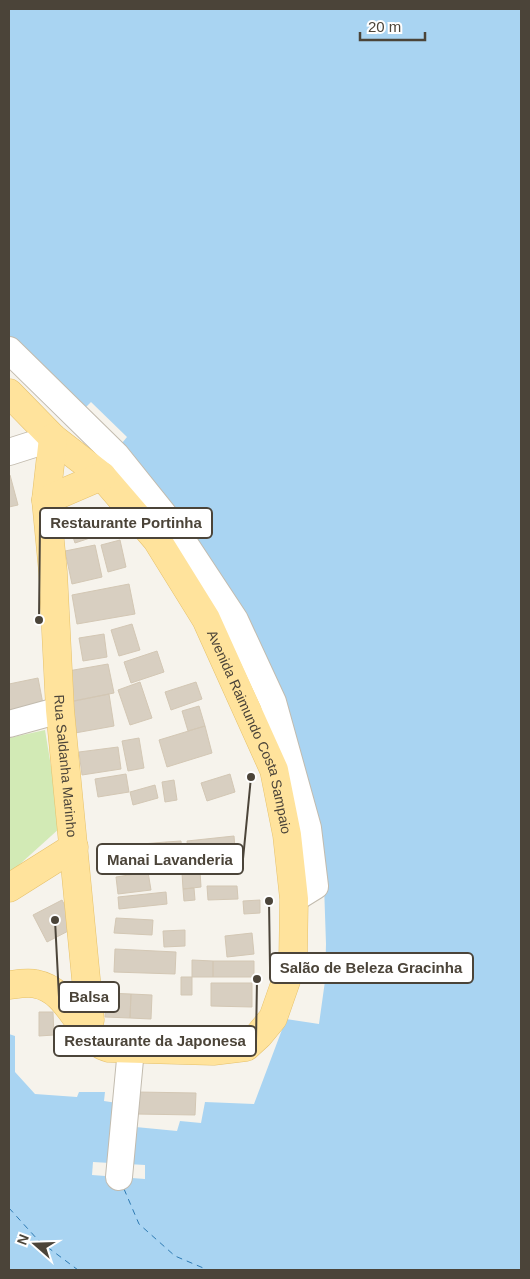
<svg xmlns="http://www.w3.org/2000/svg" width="530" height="1279" viewBox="0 0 530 1279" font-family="Arial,sans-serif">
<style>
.green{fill:#d2eab5}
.water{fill:#a9d4f2}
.pier{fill:#f6f3ec}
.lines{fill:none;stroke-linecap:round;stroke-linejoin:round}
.ferry{stroke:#2e7ab2;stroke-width:1;stroke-dasharray:6 5;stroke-linecap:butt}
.building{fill:#d8cfc1;stroke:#d3c7b4}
.minor-casing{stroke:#c2bbae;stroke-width:28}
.major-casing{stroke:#e6c16a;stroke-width:29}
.minor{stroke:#fff;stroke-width:26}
.major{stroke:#ffe39c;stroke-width:28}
.labels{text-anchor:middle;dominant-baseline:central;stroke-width:4;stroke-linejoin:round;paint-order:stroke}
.street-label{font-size:14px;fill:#4b4439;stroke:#fff}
.leader{fill:none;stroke:#4b4439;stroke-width:2}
.callout-dot{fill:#4b4439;stroke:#fff;stroke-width:2}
.callout{fill:#fff;stroke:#4b4439;stroke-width:2}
.callout-label{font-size:15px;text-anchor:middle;font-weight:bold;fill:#4b4439}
</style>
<rect width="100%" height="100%" fill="#f6f3ec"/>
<path class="green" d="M45 730 61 827 9 874V738Z"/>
<path class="water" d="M9 9H521V1270H9V1034L15 1036V1072L35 1094 77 1097 79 1092H105L104 1101 117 1103 115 1125 177 1131 180 1121 201 1123 205 1102 254 1104 286 1019 319 1024 325 981 326 944 324 885 303 768 117 449 127 437 91 402 81 412 9 339Z"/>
<path class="pier" d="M93 1162 145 1165V1179L92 1175Z"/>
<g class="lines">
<path class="ferry" d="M124 1189 139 1224 175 1256 208 1270
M9 1208 38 1240 78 1270"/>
</g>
<path class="building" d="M9 475H10L18 505 9 507Z
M88 521 93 537 75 543 70 528Z
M120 540 126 567 108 572 101 545Z
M95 545 102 577 72 584 65 551Z
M129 584 135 614 77 624 72 595Z
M132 624 140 650 119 656 111 630Z
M104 634 107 657 83 661 79 638Z
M157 651 164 672 131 683 124 662Z
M108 664 114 693 73 701 68 671Z
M38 678 43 704 9 711V684Z
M140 682 152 718 130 725 118 690Z
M196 682 202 699 171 710 165 692Z
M109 694 114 726 75 733 70 702Z
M199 706 205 726 188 731 182 711Z
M205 726 212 753 167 767 159 740Z
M139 738 144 768 128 771 122 741Z
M118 747 121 769 82 775 79 752Z
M126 774 129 792 98 797 95 779Z
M230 774 235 792 207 801 201 783Z
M174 780 177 800 165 802 162 782Z
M155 785 158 798 133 805 130 792Z
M234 836 236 860 189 864 187 841Z
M181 841 183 865 168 866 166 842Z
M166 842 168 866 120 870 118 846Z
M200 871 201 887 183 889 182 873Z
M148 872 151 890 118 894 116 877Z
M207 886H237L238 899 208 900Z
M194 888 195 900 184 901 183 889Z
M166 892 167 904 119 909 118 897Z
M62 900 76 927 47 942 33 915Z
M260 900V913L244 914 243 901Z
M116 918 153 920 152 935 114 933Z
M185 930V946L164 947 163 931Z
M252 933 254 954 227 957 225 936Z
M115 949 176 952 175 974 114 972Z
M192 960 213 961V977H192Z
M213 961H254V977H213Z
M181 977H192V995H181Z
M211 983H252V1007L211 1006Z
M106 993 131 994 130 1018 105 1017Z
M131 994 152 995 151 1019 130 1018Z
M39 1012H53L54 1035 39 1036Z
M137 1092 196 1093 195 1115 136 1114Z"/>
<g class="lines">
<g class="minor-casing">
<path id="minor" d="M9 350 116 455 173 526 235 620 273 702 308 828 315 886 294 899
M9 452 53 438
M9 724 60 710
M119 1177 131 1049"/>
</g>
<g class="major-casing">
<g id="major">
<path id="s1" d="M9 393 53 438 102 476 157 540 206 619 274 770 287 835 294 899 293 961 273 1018 259 1035 246 1047 213 1051 109 1048C100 1046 96 1041 90 1035 73 1017 63 989 36 984 28 982 17 984 9 985"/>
<path id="s2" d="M53 438 46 500 53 572 60 710 90 1020 86 1031"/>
<path d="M46 500 102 476"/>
<path d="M9 888 74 847"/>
</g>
</g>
<use href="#minor" class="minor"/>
<use href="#major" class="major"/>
</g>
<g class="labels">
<g class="street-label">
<text stroke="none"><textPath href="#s1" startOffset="424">Avenida Raimundo Costa Sampaio</textPath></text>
<text stroke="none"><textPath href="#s2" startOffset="329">Rua Saldanha Marinho</textPath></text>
</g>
</g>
<path class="leader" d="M39 620L40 523M251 777L243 859M269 901L270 968M55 920L59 997M257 979L256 1041"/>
<g class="callout-dot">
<circle cx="39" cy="620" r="5"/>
<circle cx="251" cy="777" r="5"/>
<circle cx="269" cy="901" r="5"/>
<circle cx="55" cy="920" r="5"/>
<circle cx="257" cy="979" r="5"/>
</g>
<g class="callout">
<rect x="40" y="508" width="172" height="30" rx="5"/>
<rect x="97" y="844" width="146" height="30" rx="5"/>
<rect x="270" y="953" width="203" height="30" rx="5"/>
<rect x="59" y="982" width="60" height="30" rx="5"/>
<rect x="54" y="1026" width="202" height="30" rx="5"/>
</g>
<g class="callout-label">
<text x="126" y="528">Restaurante Portinha</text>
<text x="170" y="865">Manai Lavanderia</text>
<text x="371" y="973">Salão de Beleza Gracinha</text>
<text x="89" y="1002">Balsa</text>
<text x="155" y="1046">Restaurante da Japonesa</text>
</g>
<rect width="530" height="1279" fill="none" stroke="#4b4439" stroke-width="20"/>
<g transform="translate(35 1244) rotate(290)" stroke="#ffffff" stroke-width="4" paint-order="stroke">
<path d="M0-4L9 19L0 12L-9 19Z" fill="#4b4439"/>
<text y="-8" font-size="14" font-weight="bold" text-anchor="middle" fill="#4b4439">N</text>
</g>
<path d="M360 32v8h65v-8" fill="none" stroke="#4b4439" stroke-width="2.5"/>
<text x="368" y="32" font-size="15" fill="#4b4439" stroke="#ffffff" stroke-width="4" paint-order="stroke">20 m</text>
</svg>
